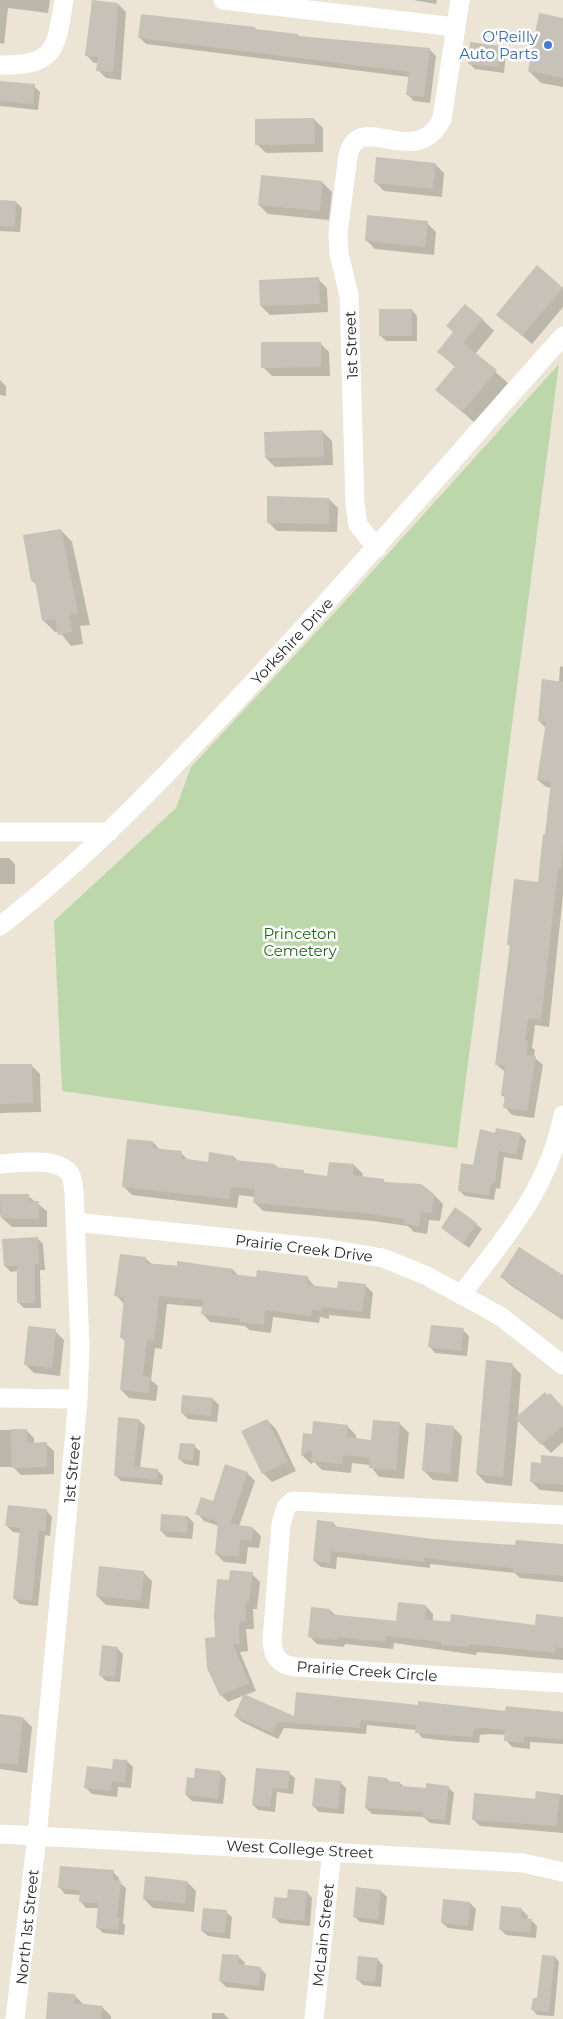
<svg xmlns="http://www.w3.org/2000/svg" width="563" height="2019" viewBox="0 0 563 2019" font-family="Montserrat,sans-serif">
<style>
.cemetery{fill:#bcd8ab}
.shadow{fill:#0003}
.building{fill:#c7c2b7}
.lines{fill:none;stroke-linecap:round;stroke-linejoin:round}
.minor{stroke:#fff;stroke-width:19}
.shop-dot{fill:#3f7fe0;stroke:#fff;stroke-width:2}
.labels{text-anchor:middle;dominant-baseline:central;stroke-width:5;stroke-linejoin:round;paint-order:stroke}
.shop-label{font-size:15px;fill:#366cbe;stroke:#fff;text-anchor:end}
.street-label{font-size:15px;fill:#272727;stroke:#fff}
.park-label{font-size:15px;fill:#1a6a11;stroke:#fff}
</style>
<rect width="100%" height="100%" fill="#ece5d6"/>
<path class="cemetery" d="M559 364 457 1148 62 1091 54 921 176 808 191 767 359 586Z"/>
<path class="shadow" d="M0 0H50L48 13 8 8 4 44 0 43Z
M413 0H437L436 4Z
M118 4 126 12 121 80 106 78 98 70V63H94L86 55Z
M563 19V87L541 83 529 71Z
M255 28 257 31 298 35 300 38 429 49 436 56 430 103 414 101 407 94 409 77 146 44 139 37Z
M500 47 506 53 504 73 475 69 469 63Z
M0 83 34 86 40 92 38 110 0 106Z
M314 119 323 128V152L266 153 257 144Z
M435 164 444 173 442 197 384 191 375 182Z
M262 176 323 183 332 192 329 220 268 214 259 205Z
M0 201 16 202 22 208 20 232 0 231Z
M427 223 436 232 434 255 375 249 366 240Z
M537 266 563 288V307L532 344 498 315Z
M318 279 327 288 328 312 270 315 261 306Z
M412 310 417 316V341H386L380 335Z
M482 319 494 331 475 354 508 383 475 423 437 390 455 367 439 352Z
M320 343 329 352 330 376H272L263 367Z
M0 380 6 386V396L0 395Z
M323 432 332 441 333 465 275 467 266 458Z
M329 499 338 508 337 532 277 531 268 522Z
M61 530 72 542 90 625 80 626 83 644 71 646 59 631 55 632 43 620 38 586 32 581Z
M560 666 563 667V895L549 1027 535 1025 532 1048 535 1050 534 1057 543 1065 534 1118 512 1115 505 1107 506 1099 502 1095 505 1072 496 1064 511 947 508 944 539 884 552 788 546 787 538 780 546 728 539 721 559 682Z
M0 858H9L15 864V884H0Z
M31 1065 40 1074 41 1112 0 1113V1066Z
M496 1134H520L526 1140 522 1160 504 1157 500 1189 496 1188 494 1200 465 1196 459 1190Z
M153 1142 160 1150 181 1153 189 1161 209 1163 234 1157 238 1161 275 1165 278 1168 328 1178 354 1165 363 1174 362 1178 383 1180 386 1183 434 1195 443 1204 440 1221 429 1220 427 1234 414 1232 408 1226 373 1221 263 1211 255 1203V1197L239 1195 237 1208 132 1195 123 1186Z
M0 1195 28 1196 47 1211V1227H12L2 1218V1215H0Z
M476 1224 482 1229 469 1248 442 1228Z
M37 1238 43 1244 45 1270H40L41 1308H24L18 1302V1271L11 1272 5 1266Z
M145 1258 152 1264 233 1270 239 1276 257 1278 307 1277 315 1287 338 1290 365 1285 373 1293 370 1319 329 1315V1319L320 1317 319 1323 273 1317 271 1333 249 1330 245 1326 210 1322 202 1313 203 1307 167 1304 162 1349 155 1348 151 1380 158 1386 156 1401 129 1398 121 1390 126 1342 121 1337 124 1304 116 1295Z
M502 1277 563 1280V1320L510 1285Z
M463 1330 469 1336 467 1356 435 1353 430 1347Z
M55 1331 64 1340 60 1376 34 1373 25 1364Z
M512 1365 521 1374 518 1417 563 1408V1442L551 1453 518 1420 512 1486 486 1483 477 1474Z
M213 1399 219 1405 217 1422 188 1419 182 1413Z
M139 1420 145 1426 140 1468 157 1470 163 1476 162 1485 121 1481 115 1475Z
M267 1420 276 1429 296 1471 272 1482 263 1473Z
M400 1424 409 1433 404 1479 379 1477 370 1465 352 1463 351 1473 322 1470 314 1462 311 1464 302 1455 347 1426 356 1435V1439L372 1441Z
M453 1427 462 1436 458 1482 433 1480 424 1471Z
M0 1430H26L34 1438V1444H46L54 1451V1474L21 1475 13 1467H0Z
M194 1446 200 1451 199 1466 185 1464 179 1459Z
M563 1458V1492L540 1490 531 1481 542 1464Z
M247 1473 255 1481 239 1526 253 1528 261 1536 259 1548 248 1547 246 1564 224 1562 216 1554 219 1526 204 1521 197 1513 213 1503Z
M47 1511 52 1517 50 1536 45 1535 38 1606 20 1604 14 1598 21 1533 13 1532 7 1526Z
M188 1517 194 1523 192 1539 167 1537 161 1531Z
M333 1523 338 1528 433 1540 517 1546 563 1545V1582L520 1578 515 1573 430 1564V1568L337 1557 336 1569 321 1567 314 1561Z
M143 1572 152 1581 149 1609 106 1605 97 1596Z
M252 1574 260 1582 257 1609H253L254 1629H246L248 1651 240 1652 256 1691 245 1695 295 1718 419 1706 507 1712V1707L563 1712V1744L530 1742V1749L512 1747 506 1740V1735L490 1734 480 1735 479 1743 449 1741 422 1738 416 1730 367 1725 366 1734 284 1728 278 1739 242 1722 235 1716 245 1695 228 1702 220 1694 216 1638 230 1582Z
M426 1606 433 1614V1621L536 1626 563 1619V1660L477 1652 476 1655 394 1643 393 1649 345 1644 344 1647 317 1644 309 1636 330 1610 336 1616 397 1623Z
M117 1648 123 1654 120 1682 106 1681 100 1675Z
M0 1716 23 1718 32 1727 27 1773 0 1769Z
M127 1761 133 1767 131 1788 118 1787 117 1797 92 1794 86 1788Z
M220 1772 226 1778 223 1804 192 1801 186 1795 195 1780Z
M289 1773 295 1778 293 1794 277 1792 275 1812 258 1810 253 1805Z
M387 1779 390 1782 400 1783 404 1787 427 1790 448 1787 454 1793 450 1825 430 1823 424 1817 372 1814 366 1808Z
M340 1782 346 1788 344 1814 319 1812 313 1806Z
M537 1792 563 1795V1833L480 1826 473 1819 537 1801Z
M113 1872 119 1878V1882L126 1888 123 1923 125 1925 124 1935 103 1933 97 1927 99 1908H86L81 1902V1895L65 1894 60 1888Z
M187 1882 196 1891 194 1912 153 1908 144 1899Z
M381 1891 387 1897 384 1925 360 1922 355 1917Z
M307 1892 312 1898 310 1926 280 1923 274 1917 288 1900Z
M470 1903 476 1909 473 1931 448 1928 442 1923Z
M522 1910 528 1916 527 1920H531L537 1926 536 1938 506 1935 500 1929Z
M226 1912 232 1917 230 1939 208 1936 202 1931Z
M239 1957 245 1963 244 1966 260 1968 266 1974 264 1991 226 1987 220 1981Z
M555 1957 559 1962 554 2016 537 2015 533 2010Z
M377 1959 383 1965 381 1987 363 1985 357 1979Z
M74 1995 83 2004 102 2007 111 2016V2019H47Z
M212 2013H223L229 2019H212Z"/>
<path class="building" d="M92 0 118 3 113 72 96 71 98 57 85 56Z
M539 13 563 18V78L528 71Z
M141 14 255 27V29L298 34V36L430 48 424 97 406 95 409 72 138 38Z
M470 42 501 46 498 67 468 64Z
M0 81 35 84 33 104 0 101Z
M314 118 315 144 255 145V119Z
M376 157 436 163 433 189 374 183Z
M261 175 323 181 320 211 258 205Z
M0 200 16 201 15 227 0 226Z
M367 215 428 221 425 247 365 241Z
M537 265 563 288 522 336 496 315Z
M319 277 320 304 260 306 259 280Z
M465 304 483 319 463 343 497 370 462 412 435 390 455 366 437 352 453 332 446 326Z
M379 309H412V336H379Z
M261 342H321V367L261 368Z
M323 430 324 457 265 458 264 432Z
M267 496 329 498V524L267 523Z
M61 529 78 613 69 615 72 632 58 635 55 619 42 621 35 581H31L23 535Z
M542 679 563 682V846L561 869H558L541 1020 528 1018 525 1041H528L526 1055 536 1056 527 1111 503 1108 505 1096 501 1095 505 1066 495 1065 510 945H507L514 879 538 882 543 834H545L551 782 537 780 546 722 538 721Z
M0 1064H32L33 1103 0 1104Z
M496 1128 521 1133 516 1155 499 1151 495 1183H491L489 1195 458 1191 461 1163 473 1165 480 1129 495 1133Z
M127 1139 153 1141 152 1148 182 1151 181 1158 208 1162 209 1152 234 1156V1160L275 1164V1167L304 1170V1173L327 1176 329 1162 354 1164 353 1175 384 1179V1182L421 1184 434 1194 432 1213 421 1212 419 1226 404 1224V1219L363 1213 253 1203 255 1189 231 1187 229 1199 122 1187Z
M0 1194H29V1201H39V1219L1 1218Z
M455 1207 477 1223 463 1244 441 1228Z
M38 1237 39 1264H35V1303H17V1266H4L2 1239Z
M519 1247 563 1275V1319L500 1277Z
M120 1254 146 1257 145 1263 177 1266V1261L233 1269 232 1274 256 1277 257 1270 308 1276 307 1285 337 1288 338 1281 366 1284 362 1312 322 1307 321 1311 312 1310 311 1316 265 1310 264 1325 240 1322V1319L201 1314 203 1300 159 1296 154 1341 147 1340 143 1376 150 1377 149 1393 120 1390 125 1338H120L124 1297 114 1296Z
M431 1325 464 1328 461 1351 428 1347Z
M28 1326 56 1329 52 1368 24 1365Z
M486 1360 513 1363 503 1477 476 1474Z
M545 1392 548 1395 550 1393 563 1407V1426L541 1445 515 1418Z
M182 1395 213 1398 211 1416 181 1413Z
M118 1417 139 1419 134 1466 158 1469 157 1480 114 1476Z
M267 1419 288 1462 262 1474 241 1431Z
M373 1420 400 1422 396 1470 369 1468 370 1458 343 1455 342 1464 311 1461 312 1450 301 1456 303 1433 312 1434 313 1421 348 1425 347 1437 371 1440Z
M426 1423 454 1426 450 1474 422 1471Z
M11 1429H27V1443L47 1442V1467L12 1468Z
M180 1443 195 1444 193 1461 178 1459Z
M541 1455 563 1457V1485L530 1482 531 1462 541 1463Z
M225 1464 248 1472 230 1524 253 1527 252 1541 240 1540 239 1557 215 1554 218 1522 195 1514 201 1497 213 1501Z
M8 1505 47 1509 45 1531 39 1530 32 1601 13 1599 20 1528 5 1526Z
M161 1514 188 1516 187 1533 160 1531Z
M317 1520 334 1522 333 1526 433 1539 515 1545 516 1540 563 1544V1576L513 1572V1568L424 1558V1562L331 1551 330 1563 313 1561Z
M99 1566 144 1571 141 1601 96 1596Z
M230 1570 253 1572 249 1602 245 1601 246 1621 239 1622 240 1644H233L249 1683 220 1696 207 1668 205 1638 215 1637 214 1615 217 1579 229 1580Z
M398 1602 426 1605 425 1619 450 1622 451 1614 535 1625 536 1614 563 1617V1648L555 1647V1653L469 1644V1647L441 1645 442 1642 386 1636 385 1642 337 1637V1640L308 1637 311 1607 330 1609V1614L396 1621Z
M102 1645 118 1647 115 1677 99 1676Z
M296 1692 418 1705V1701L505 1711 506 1706 563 1712V1740L524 1736V1743L504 1741 505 1730 483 1728 474 1729 473 1737 442 1735 415 1733 416 1725 361 1720 360 1728 277 1722 272 1733 234 1716 244 1694 294 1716Z
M0 1714 23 1717 18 1765 0 1763Z
M113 1759 127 1760 125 1783 112 1781 111 1791 84 1788 87 1766 112 1769Z
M195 1768 221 1771 218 1799 185 1795 187 1777 194 1778Z
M256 1768 290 1771 288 1789 273 1788 270 1807 252 1805Z
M368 1776 387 1778V1781L400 1782V1786L426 1788V1783L449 1786 445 1820 423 1818V1812L365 1808Z
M315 1778 341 1781 338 1809 312 1806Z
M536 1791 560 1794 556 1826 472 1820 474 1793 535 1799Z
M60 1866 114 1870 113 1880 121 1881 117 1918H120L118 1930 96 1928 98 1903 79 1902 80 1890 58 1888Z
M145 1876 187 1881 185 1904 143 1899Z
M356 1887 381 1890 378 1920 353 1917Z
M288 1889 307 1891 304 1921 272 1918 274 1897 287 1898Z
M443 1899 470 1902 468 1926 441 1923Z
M501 1906 522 1908 521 1918 532 1919 530 1933 499 1930Z
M203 1908 227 1910 225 1933 201 1931Z
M222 1954 239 1955 238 1964 261 1967 259 1986 219 1981Z
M542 1955 555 1956 549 2012 531 2010 533 1998H537Z
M358 1956 378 1958 375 1982 356 1980Z
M48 1992 75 1994 74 2003 103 2006 101 2019H46Z"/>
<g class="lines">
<path class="minor" d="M223 0 455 27
M0 65C56 66 56 49 64 0
M377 548 358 525 355 504 349 295 339 254 338 233 348 156C359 107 415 173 442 119L460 0
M0 832H109
M0 926C96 851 177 764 260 675 363 564 462 449 563 336
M0 1164C18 1163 62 1156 71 1176 73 1180 73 1187 74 1192L80 1347 78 1399 37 1836 15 2019
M75 1222 324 1248 383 1258 427 1276 500 1316 563 1365
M461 1295C505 1238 549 1188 563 1115
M0 1398 78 1399
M563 1515 293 1501 286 1507 281 1524 272 1641C273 1658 280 1665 296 1667L563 1683
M0 1834 523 1863 563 1872
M314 2019 332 1851"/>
</g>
<circle class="shop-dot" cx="548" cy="45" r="5"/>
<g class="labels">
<g class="shop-label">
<text x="538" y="36">O'Reilly<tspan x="538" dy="17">Auto Parts</tspan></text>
</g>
<g class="street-label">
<text transform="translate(351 345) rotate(-92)">1st Street</text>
<text transform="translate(292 641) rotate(-47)">Yorkshire Drive</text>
<text transform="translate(304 1248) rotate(7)">Prairie Creek Drive</text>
<text transform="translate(72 1469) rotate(-85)">1st Street</text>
<text transform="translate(367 1671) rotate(4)">Prairie Creek Circle</text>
<text transform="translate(300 1849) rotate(3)">West College Street</text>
<text transform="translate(27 1927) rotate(-84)">North 1st Street</text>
<text transform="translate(323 1935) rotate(-84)">McLain Street</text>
</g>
<g class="park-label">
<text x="300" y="933">Princeton<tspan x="300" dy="17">Cemetery</tspan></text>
</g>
</g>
</svg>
